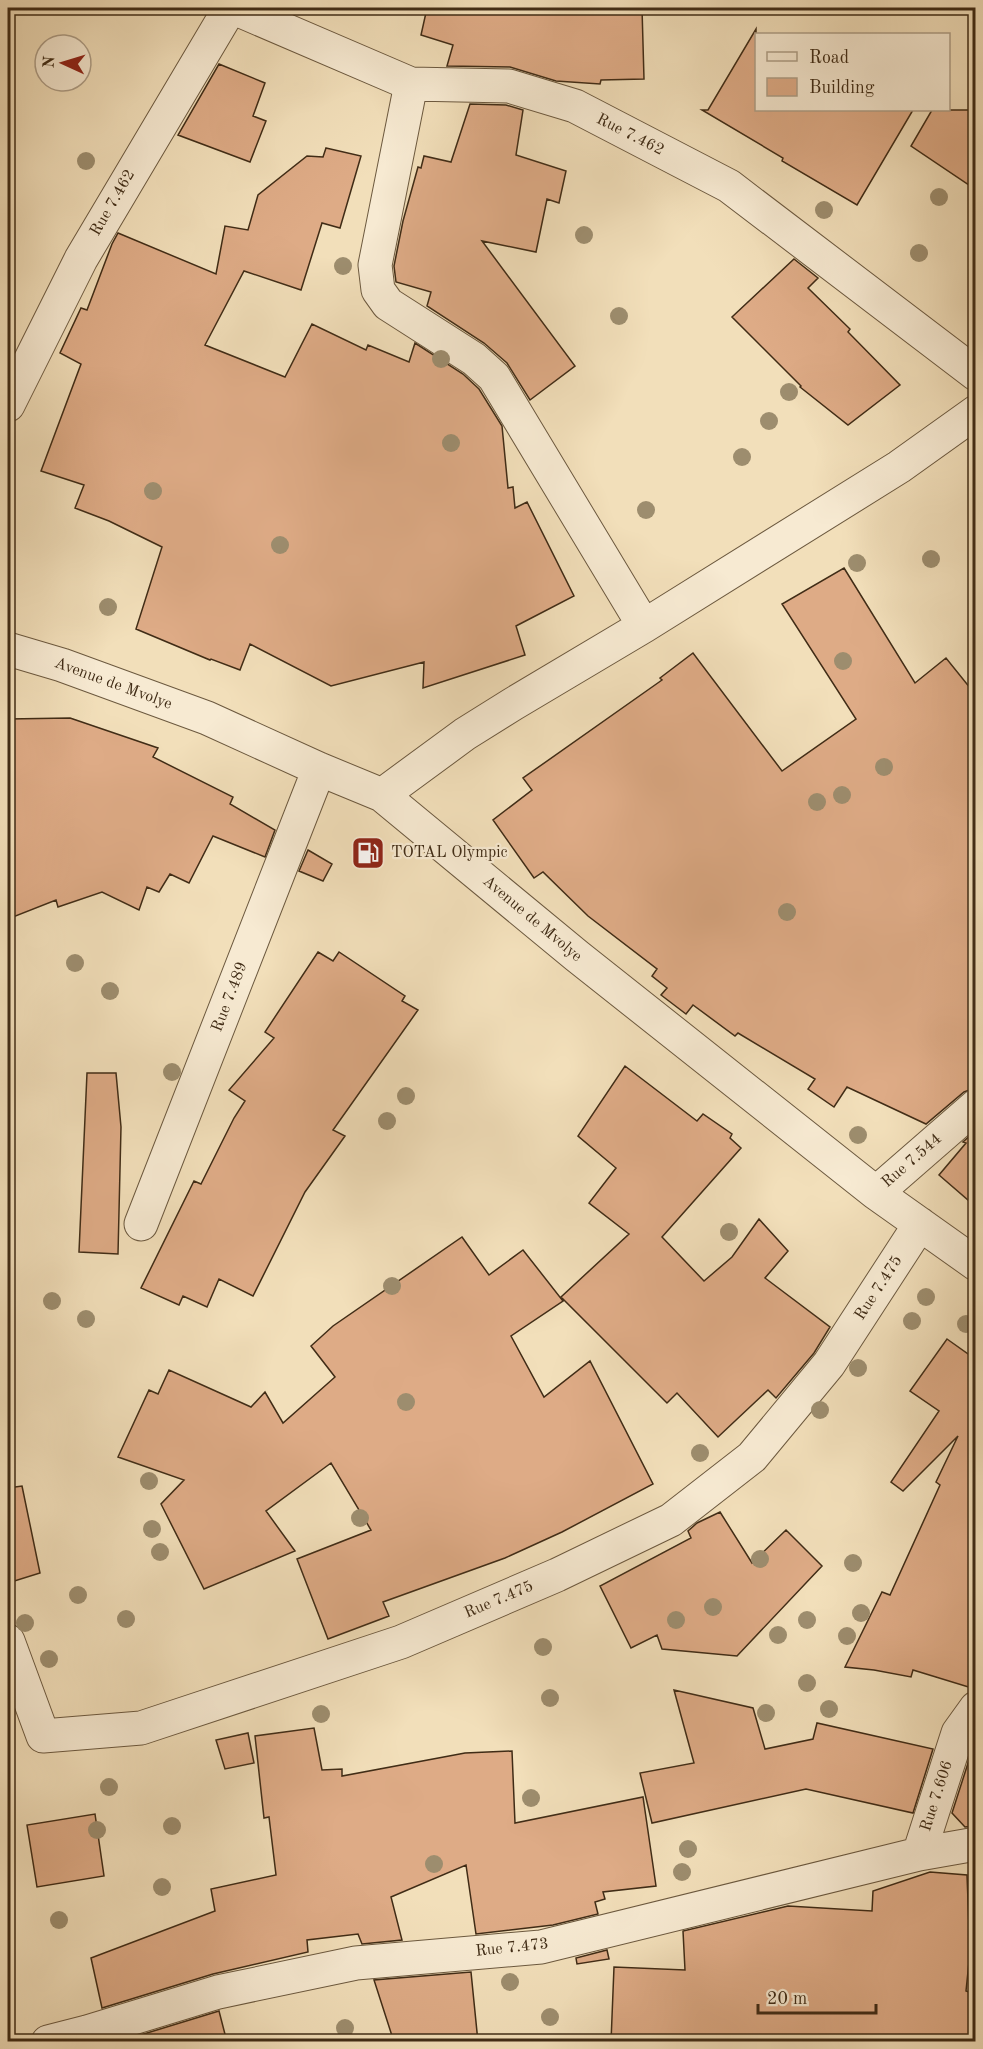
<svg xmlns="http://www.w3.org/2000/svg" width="983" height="2049" viewBox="0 0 983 2049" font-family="'Old Standard TT',serif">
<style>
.building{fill:#deab86;stroke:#402c16;stroke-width:1.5}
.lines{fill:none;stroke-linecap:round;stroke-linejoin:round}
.minor-casing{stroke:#6c593f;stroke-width:35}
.minor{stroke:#f7ead2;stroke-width:33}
.tree{fill:#9d8d6e}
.labels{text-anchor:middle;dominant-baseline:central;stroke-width:4.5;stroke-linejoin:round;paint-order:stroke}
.street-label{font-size:16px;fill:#402c16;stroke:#f7ead2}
.poi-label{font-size:16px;fill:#402c16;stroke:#f7ead2;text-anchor:start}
</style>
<rect width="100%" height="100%" fill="#f2dfba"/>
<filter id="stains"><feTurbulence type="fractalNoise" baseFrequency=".00333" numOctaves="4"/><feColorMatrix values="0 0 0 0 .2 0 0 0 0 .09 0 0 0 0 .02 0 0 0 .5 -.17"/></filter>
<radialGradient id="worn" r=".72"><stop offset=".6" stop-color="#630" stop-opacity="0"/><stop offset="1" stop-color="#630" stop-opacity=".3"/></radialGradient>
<path class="building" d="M427 8H642L644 79 601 80 600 84 556 81 510 67 447 66 453 45 421 35Z
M756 29V110H913L857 205 782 161 783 158 702 110H708Z
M219 64 265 83 253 116 266 121 250 162 178 135Z
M470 104 506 105 523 110 516 155 566 171 559 203 547 199 536 252 482 241 575 366 530 400 507 363 484 343 427 306 431 292 396 282 394 266 403 221 418 167 421 168 424 156 451 162Z
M932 110H975V189L911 146Z
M326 148 361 156 340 228 322 223 301 290 244 271 205 345 285 377 312 324 366 350 368 345 409 362 415 343 463 374 479 389 502 426 508 488 513 487 515 508 527 502 574 596 516 626 525 655 423 688 424 662 331 686 250 644 240 670 211 659 210 660 136 629 162 547 109 521 75 508 84 485 41 471 81 364 60 353 81 308 87 310 112 244 118 233 216 274 225 226 248 230 258 195 307 156 323 157Z
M794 259 818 278 808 288 850 329 848 332 900 385 848 425 800 387 801 386 732 317Z
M844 568 915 683 946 658 975 694V1088L964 1092 926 1124 847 1087 834 1107 808 1089 815 1079 738 1033 735 1036 693 1005 686 1014 661 995 667 988 652 976 657 969 588 916 543 872 534 878 493 820 532 790 523 778 662 680 660 678 693 653 782 771 856 719 782 604Z
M70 718 158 748 153 757 233 797 230 804 275 830 265 857 213 836 189 883 170 874 159 892 147 887 139 910 102 892 58 907 56 900 8 919V719Z
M308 850 332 864 323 881 299 871Z
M318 952 333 961 339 952 405 996 402 1001 418 1010 333 1130 345 1136 305 1192 253 1296 219 1279 207 1307 183 1296 179 1305 141 1288 194 1181 201 1184 234 1118 245 1101 229 1090 274 1038 265 1032Z
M625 1066 697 1121 703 1114 732 1134 730 1138 741 1148 662 1237 704 1281 732 1257 759 1219 788 1251 765 1278 830 1327 814 1353 776 1398 768 1390 718 1437 677 1393 667 1403 561 1297 629 1234 589 1203 616 1168 578 1136Z
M87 1073H116L121 1127 118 1254 79 1252Z
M975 1131V1206L939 1175 966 1143 963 1142Z
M462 1237 489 1275 523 1250 563 1301 511 1336 544 1397 590 1361 653 1484 562 1532 505 1558 383 1602 389 1616 328 1639 297 1559 371 1530 331 1463 266 1511 295 1551 204 1589 161 1504 184 1480 118 1457 149 1390 158 1394 169 1370 251 1407 265 1392 283 1423 335 1377 311 1346 333 1326Z
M947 1339 975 1359V1689L913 1670 911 1677 874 1670 845 1667 882 1592 890 1595 940 1485 936 1482 958 1436 903 1491 891 1482 939 1411 910 1391Z
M22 1486 40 1573 8 1583V1488Z
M720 1512 752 1563 786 1530 822 1566 737 1656 662 1649 657 1635 631 1648 600 1586 691 1538 688 1531 697 1523Z
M674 1690 753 1708 765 1749 813 1739 817 1723 933 1749 913 1813 806 1789 652 1823 640 1773 694 1763Z
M314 1728 322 1770 342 1769V1776L465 1753 512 1751 515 1823 643 1797 656 1886 603 1892 605 1899 595 1902 598 1914 553 1925 476 1934 466 1865 391 1897 402 1940 362 1944 358 1934 307 1940 308 1952 213 1974 102 2008 91 1958 215 1911 211 1889 276 1875 269 1817 264 1818 255 1736Z
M248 1733 254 1763 225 1769 216 1740Z
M970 1757 975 1759V1826L965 1827 952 1813Z
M95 1814 104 1876 37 1887 27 1825Z
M930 1872 967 1875 970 1952 966 1991 975 1994V2042H611L614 1967 685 1970 683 1931 788 1906 872 1911 873 1891Z
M607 1950 609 1959 577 1964 576 1958Z
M471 1972 478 2042H394L374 1980Z
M219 2011 227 2042H136L134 2037Z"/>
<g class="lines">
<g class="minor-casing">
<path id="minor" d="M234 8 411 84 509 86 575 106 729 186 976 374
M411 84 375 265 378 290 388 304 474 359 494 377 644 626
M8 405 81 259 230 8
M8 649 62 665 207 718 319 769 382 795 577 956 876 1193 976 1264
M382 795 465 734 513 704 644 626 899 467 976 412
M876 1193 976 1106
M141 1224 319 769
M8 1641 43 1736 141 1728 401 1642 557 1575 671 1520 752 1457 829 1364 920 1224
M919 1854 958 1733 976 1708
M48 2042 87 2032 218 1992 356 1963 541 1947 919 1854 976 1844"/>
</g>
<use href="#minor" class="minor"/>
</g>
<g class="tree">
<circle cx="86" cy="161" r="9"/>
<circle cx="939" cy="197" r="9"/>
<circle cx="824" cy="210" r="9"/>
<circle cx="584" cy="235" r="9"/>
<circle cx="919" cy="253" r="9"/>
<circle cx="343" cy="266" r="9"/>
<circle cx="619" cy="316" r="9"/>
<circle cx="441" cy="359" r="9"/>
<circle cx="789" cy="392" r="9"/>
<circle cx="769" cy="421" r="9"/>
<circle cx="451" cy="443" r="9"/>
<circle cx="742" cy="457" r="9"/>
<circle cx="153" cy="491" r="9"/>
<circle cx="646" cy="510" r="9"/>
<circle cx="280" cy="545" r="9"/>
<circle cx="931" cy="559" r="9"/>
<circle cx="857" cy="563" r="9"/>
<circle cx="108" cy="607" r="9"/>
<circle cx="843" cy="661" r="9"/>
<circle cx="884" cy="767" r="9"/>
<circle cx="842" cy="795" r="9"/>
<circle cx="817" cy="802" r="9"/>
<circle cx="787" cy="912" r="9"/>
<circle cx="75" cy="963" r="9"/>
<circle cx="110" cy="991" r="9"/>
<circle cx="172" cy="1072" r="9"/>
<circle cx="406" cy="1096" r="9"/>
<circle cx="387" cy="1121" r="9"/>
<circle cx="858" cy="1135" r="9"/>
<circle cx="729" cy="1232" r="9"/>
<circle cx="392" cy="1286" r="9"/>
<circle cx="926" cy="1297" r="9"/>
<circle cx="52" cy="1301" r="9"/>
<circle cx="86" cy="1319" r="9"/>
<circle cx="912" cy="1321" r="9"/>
<circle cx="966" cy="1324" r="9"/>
<circle cx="858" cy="1368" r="9"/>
<circle cx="406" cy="1402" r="9"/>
<circle cx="820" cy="1410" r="9"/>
<circle cx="700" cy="1453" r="9"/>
<circle cx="149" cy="1481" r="9"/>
<circle cx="360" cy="1518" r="9"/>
<circle cx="152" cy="1529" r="9"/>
<circle cx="160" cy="1552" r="9"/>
<circle cx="760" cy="1559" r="9"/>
<circle cx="853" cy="1563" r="9"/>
<circle cx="78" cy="1595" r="9"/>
<circle cx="713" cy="1607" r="9"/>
<circle cx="861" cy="1613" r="9"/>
<circle cx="126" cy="1619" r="9"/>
<circle cx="676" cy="1620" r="9"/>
<circle cx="807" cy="1620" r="9"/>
<circle cx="25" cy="1623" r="9"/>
<circle cx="778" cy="1635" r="9"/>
<circle cx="847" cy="1636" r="9"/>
<circle cx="543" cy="1647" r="9"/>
<circle cx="49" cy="1659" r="9"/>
<circle cx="807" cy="1683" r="9"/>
<circle cx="550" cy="1698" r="9"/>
<circle cx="829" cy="1709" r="9"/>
<circle cx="766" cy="1713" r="9"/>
<circle cx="321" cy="1714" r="9"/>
<circle cx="109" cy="1787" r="9"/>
<circle cx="531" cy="1798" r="9"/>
<circle cx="172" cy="1826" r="9"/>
<circle cx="97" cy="1830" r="9"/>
<circle cx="688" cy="1849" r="9"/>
<circle cx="434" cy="1864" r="9"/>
<circle cx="682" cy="1872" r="9"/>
<circle cx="162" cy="1887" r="9"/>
<circle cx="59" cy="1920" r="9"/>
<circle cx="510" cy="1982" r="9"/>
<circle cx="550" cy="2017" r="9"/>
<circle cx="345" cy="2028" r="9"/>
</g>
<defs>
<g id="fuel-square" transform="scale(1.725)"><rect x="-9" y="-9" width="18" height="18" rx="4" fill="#8f2418" stroke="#f7ead2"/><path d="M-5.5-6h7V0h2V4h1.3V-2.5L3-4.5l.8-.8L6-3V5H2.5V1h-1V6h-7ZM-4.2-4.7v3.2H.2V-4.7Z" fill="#fff"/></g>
</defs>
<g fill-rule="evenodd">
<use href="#fuel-square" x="368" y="853"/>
</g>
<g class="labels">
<g class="street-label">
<text transform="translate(630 135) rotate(27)">Rue 7.462</text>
<text transform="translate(113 203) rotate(-60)">Rue 7.462</text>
<text transform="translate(113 684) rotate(20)">Avenue de Mvolye</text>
<text transform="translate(532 919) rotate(40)">Avenue de Mvolye</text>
<text transform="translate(230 997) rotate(-69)">Rue 7.489</text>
<text transform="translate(912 1161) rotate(-41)">Rue 7.544</text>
<text transform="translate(879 1288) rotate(-57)">Rue 7.475</text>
<text transform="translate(499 1600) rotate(-23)">Rue 7.475</text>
<text transform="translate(937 1796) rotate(-72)">Rue 7.606</text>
<text transform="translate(512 1948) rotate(-6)">Rue 7.473</text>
</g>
<g class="poi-label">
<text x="391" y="853">TOTAL Olympic</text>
</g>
</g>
<rect width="983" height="2049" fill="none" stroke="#f2dfba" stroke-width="30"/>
<rect x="9" y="9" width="965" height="2031" fill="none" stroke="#402c16" stroke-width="3"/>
<rect x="15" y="15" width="953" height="2019" fill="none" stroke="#402c16" stroke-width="1.5"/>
<rect x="755" y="33" width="195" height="78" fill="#f7ead2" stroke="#ae9e87" stroke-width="1.5"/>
<rect x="767" y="52" width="30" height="9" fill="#f7ead2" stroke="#ae9e87" stroke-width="1.5"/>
<text x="809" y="63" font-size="18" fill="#402c16">Road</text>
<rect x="767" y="78" width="30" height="18" fill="#deab86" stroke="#ae9e87" stroke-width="1.5"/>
<text x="809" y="93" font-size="18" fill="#402c16">Building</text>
<g transform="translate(63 63) rotate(274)"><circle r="28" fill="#f7ead2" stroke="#ae9e87" stroke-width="1.5"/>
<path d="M0-4.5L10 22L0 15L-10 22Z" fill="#8f2418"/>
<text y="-9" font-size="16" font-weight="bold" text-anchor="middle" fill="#402c16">N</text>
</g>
<path d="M758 2004v9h118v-9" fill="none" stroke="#402c16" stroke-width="3"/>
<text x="767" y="2004" font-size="18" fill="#402c16" stroke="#f7ead2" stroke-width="4.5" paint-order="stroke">20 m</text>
<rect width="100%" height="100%" filter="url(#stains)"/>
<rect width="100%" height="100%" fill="url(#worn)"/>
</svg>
